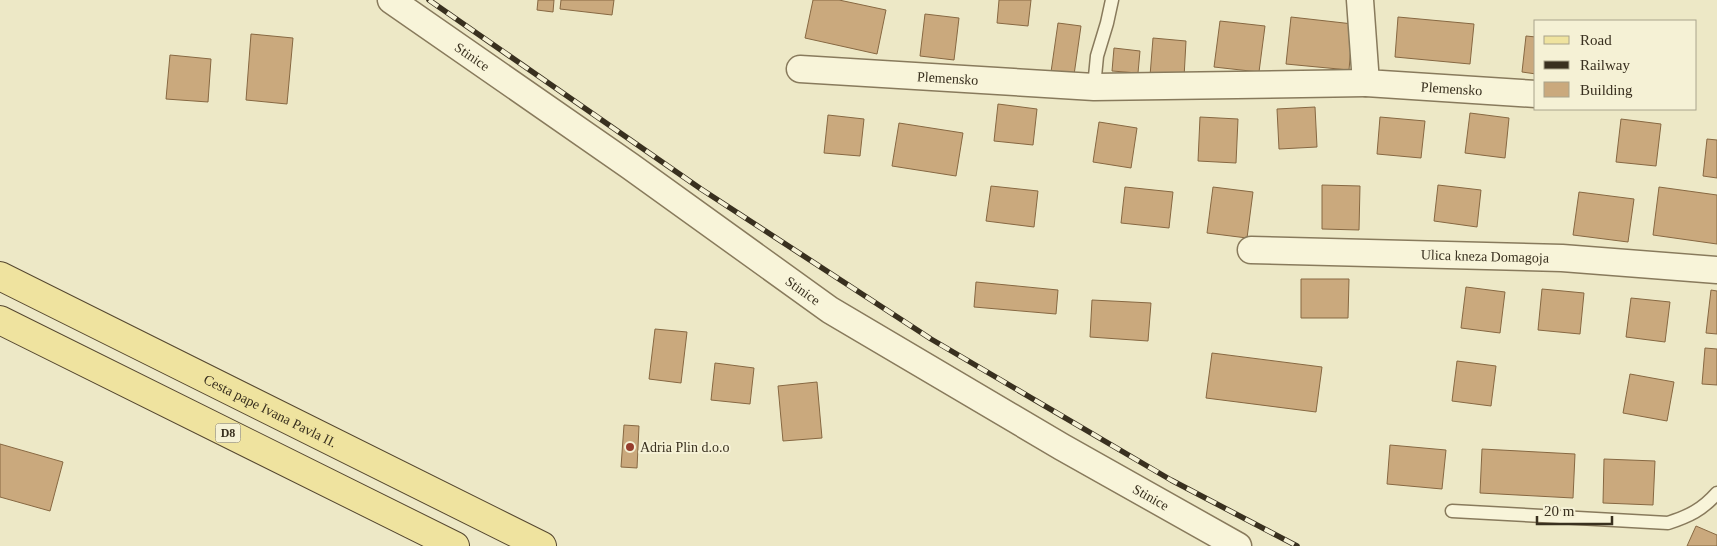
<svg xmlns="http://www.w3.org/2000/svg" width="1717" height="546" viewBox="0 0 1717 546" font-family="'Times New Roman',serif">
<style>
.building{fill:#caa97d;stroke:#876842}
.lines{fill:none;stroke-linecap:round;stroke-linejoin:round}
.service-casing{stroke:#887a5c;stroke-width:15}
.minor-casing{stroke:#887a5c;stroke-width:29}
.primary-casing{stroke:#564830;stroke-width:30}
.service{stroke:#f8f4d9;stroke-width:12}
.minor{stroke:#f8f4d9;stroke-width:26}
.primary{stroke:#efe39f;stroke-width:28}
.rail-casing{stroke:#39301f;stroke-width:5.5}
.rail{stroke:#f5f1d5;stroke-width:4;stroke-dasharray:11;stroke-linecap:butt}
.poi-dot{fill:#963d2d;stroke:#f5f1d5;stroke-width:2}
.labels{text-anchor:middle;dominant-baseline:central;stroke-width:4;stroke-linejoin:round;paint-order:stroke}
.shield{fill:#f5f1d5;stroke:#716a56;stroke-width:1}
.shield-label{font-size:12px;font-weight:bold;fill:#39301f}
.street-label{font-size:14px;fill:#39301f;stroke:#f5f1d5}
.poi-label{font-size:14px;fill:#39301f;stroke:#f5f1d5;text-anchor:start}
</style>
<rect width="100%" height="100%" fill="#ede8c6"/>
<path class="building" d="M538 0H554L553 12 537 10Z
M561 0H614L612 15 560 9Z
M813 0H839L886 10 877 54 805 38Z
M999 0H1031L1028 26 997 23Z
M925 14 959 18 954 60 920 56Z
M1291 17 1353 24 1349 70 1286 64Z
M1398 17 1474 24 1470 64 1395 57Z
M1220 21 1265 26 1259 72 1214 67Z
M1058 23 1081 26 1074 75 1051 72Z
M251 34 293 38 287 104 246 100Z
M1526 36 1536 37V74L1522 72Z
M1153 38 1186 41 1184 78 1150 76Z
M1114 48 1140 51 1138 73 1112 71Z
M170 55 211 59 208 102 166 99Z
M998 104 1037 109 1033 145 994 141Z
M1315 107 1317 147 1279 149 1277 109Z
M1470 113 1509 118 1505 158 1465 153Z
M828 115 864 119 860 156 824 153Z
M1200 117 1238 119 1236 163 1198 161Z
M1380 117 1425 121 1421 158 1377 154Z
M1621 119 1661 124 1656 166 1616 162Z
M1099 122 1137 128 1131 168 1093 162Z
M899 123 963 133 956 176 892 166Z
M1707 139 1717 140V178L1703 176Z
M1322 185 1360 186 1359 230 1322 229Z
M1438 185 1481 190 1477 227 1434 221Z
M991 186 1038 191 1034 227 986 221Z
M1125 187 1173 192 1169 228 1121 223Z
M1213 187 1253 192 1247 238 1207 233Z
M1659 187 1717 195V244L1653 235Z
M1579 192 1634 199 1628 242 1573 235Z
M1301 279H1349L1348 318H1301Z
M976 282 1058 290 1056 314 974 307Z
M1466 287 1505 292 1500 333 1461 328Z
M1542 289 1584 293 1580 334 1538 330Z
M1711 290 1717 291V334L1706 333Z
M1631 298 1670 302 1665 342 1626 337Z
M1092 300 1151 303 1148 341 1090 337Z
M655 329 687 332 681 383 649 379Z
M1705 348 1717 349V385L1702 384Z
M1212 353 1322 367 1316 412 1206 398Z
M1457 361 1496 366 1491 406 1452 401Z
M715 363 754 368 750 404 711 400Z
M1630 374 1674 382 1667 421 1623 413Z
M817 382 822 438 783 441 778 386Z
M624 425 639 426 637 468 621 467Z
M0 444 63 462 50 511 0 497Z
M1390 445 1446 450 1442 489 1387 484Z
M1482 449 1575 454 1573 498 1480 493Z
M1604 459 1655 461 1653 505 1603 503Z
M1696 526 1717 535V546H1687Z"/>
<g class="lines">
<g class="service-casing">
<path id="service" d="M1094 87 1097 56 1107 23 1112 0
M1452 511 1668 523C1689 516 1702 510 1717 493"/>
</g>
<g class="minor-casing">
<g id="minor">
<path id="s1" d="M391 0 630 166 830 310 1062 447 1238 546"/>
<path id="s2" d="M1360 0 1366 83 1536 94"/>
<path id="s3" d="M800 69 1094 87 1366 83"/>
<path id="s4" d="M1251 250 1562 258 1717 270"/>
</g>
</g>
<g class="primary-casing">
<g id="primary">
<path id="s5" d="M0 276 542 546"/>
<path d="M0 320 455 546"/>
</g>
</g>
<use href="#service" class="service"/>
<use href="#minor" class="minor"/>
<use href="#primary" class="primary"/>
<g class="rail-casing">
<path id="rail" d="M429 0 701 189 931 339 1171 480 1297 546"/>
</g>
<use href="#rail" class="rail"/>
</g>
<circle class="poi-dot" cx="630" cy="447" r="5"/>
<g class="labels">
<rect class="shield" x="215.5" y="423.5" width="25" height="19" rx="4"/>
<g class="shield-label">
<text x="228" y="433">D8</text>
</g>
<g class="street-label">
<text stroke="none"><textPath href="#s1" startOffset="99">Stinice</textPath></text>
<text stroke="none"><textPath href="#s3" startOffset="148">Plemensko</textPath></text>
<text stroke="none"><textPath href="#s2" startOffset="169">Plemensko</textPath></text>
<text stroke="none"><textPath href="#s4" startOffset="234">Ulica kneza Domagoja</textPath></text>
<text stroke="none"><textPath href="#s1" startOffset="504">Stinice</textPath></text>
<text stroke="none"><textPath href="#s5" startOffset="302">Cesta pape Ivana Pavla II.</textPath></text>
<text stroke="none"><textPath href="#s1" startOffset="909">Stinice</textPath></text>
</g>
<g class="poi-label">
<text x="640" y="447">Adria Plin d.o.o</text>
</g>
</g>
<rect x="1534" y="20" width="162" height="90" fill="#f5f1d5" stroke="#aaa48c"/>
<rect x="1544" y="36" width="25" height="8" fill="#efe39f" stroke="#aaa48c"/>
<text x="1580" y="45" font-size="15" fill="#39301f">Road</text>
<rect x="1544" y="61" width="25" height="8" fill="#39301f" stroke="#aaa48c"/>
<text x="1580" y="70" font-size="15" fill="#39301f">Railway</text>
<rect x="1544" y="82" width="25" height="15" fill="#caa97d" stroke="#aaa48c"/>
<text x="1580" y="95" font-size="15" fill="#39301f">Building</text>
<path d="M1537 516v8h75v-8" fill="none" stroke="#39301f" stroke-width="2.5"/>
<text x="1544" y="516" font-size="15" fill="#39301f" stroke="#f5f1d5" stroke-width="4" paint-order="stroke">20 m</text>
</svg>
